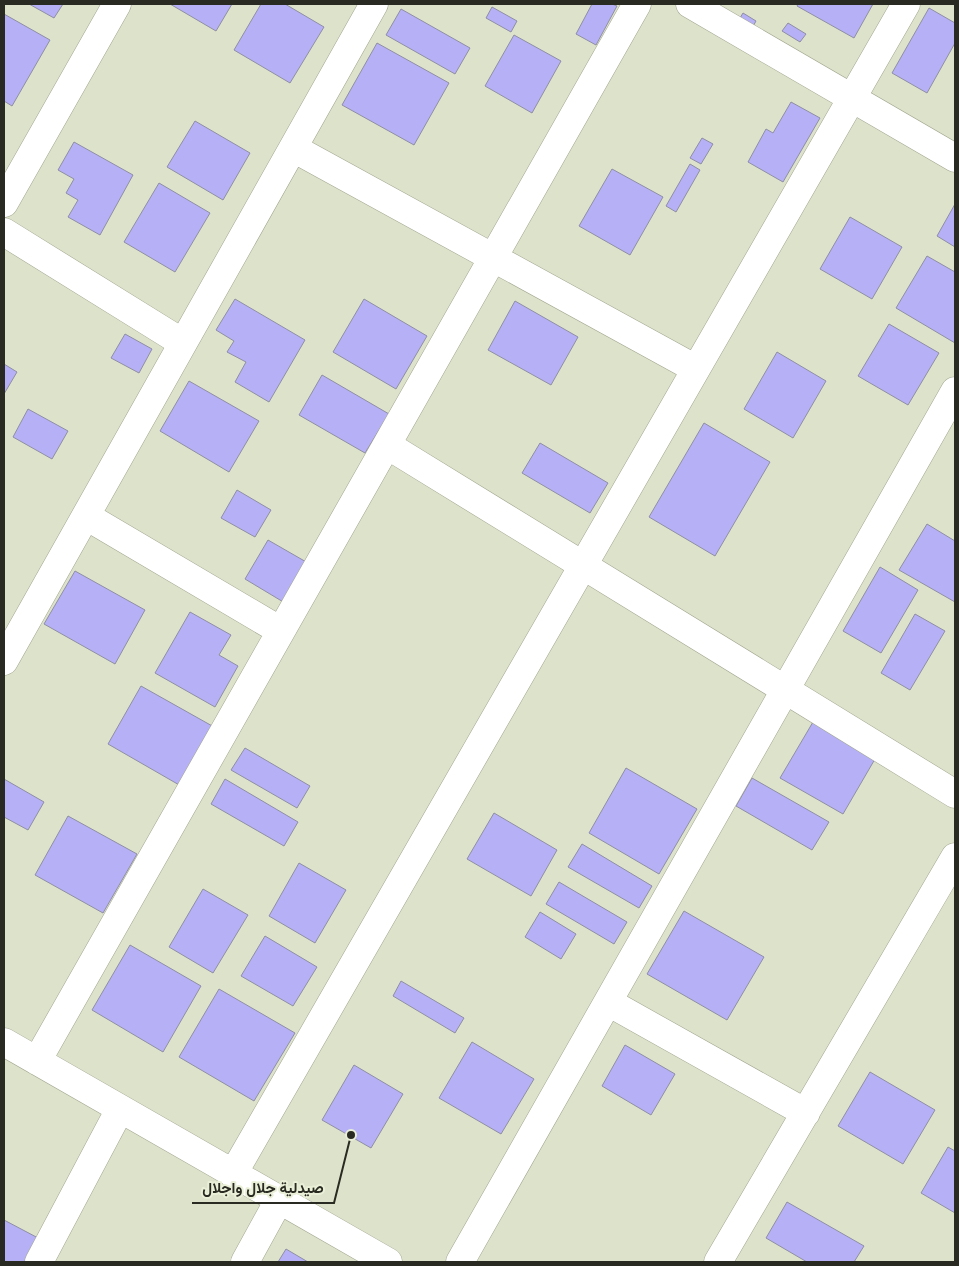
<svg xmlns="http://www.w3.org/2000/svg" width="959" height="1266" viewBox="0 0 959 1266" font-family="'Noto Sans',Vazirmatn,sans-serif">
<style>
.building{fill:#b6b1f7;stroke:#8f8ea4}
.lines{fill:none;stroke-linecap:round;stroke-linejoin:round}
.minor-casing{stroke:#a1a68f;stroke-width:29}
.minor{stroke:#fff;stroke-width:28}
.leader{fill:none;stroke:#292a21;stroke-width:2}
.callout-dot{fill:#292a21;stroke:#eaf0d8;stroke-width:2}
.callout-label{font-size:15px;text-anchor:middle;font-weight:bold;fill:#292a21;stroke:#eaf0d8;stroke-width:4;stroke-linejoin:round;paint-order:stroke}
</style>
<rect width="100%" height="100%" fill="#dde2cb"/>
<path class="building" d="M29 4H63L54 18Z
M170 4H232L216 31Z
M261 4H285L324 27 290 83 234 50Z
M592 4H612L617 6 596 45 576 34Z
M798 4H873L854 38 797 6Z
M492 7 517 21 511 32 486 18Z
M929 8 955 23V43L927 93 892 73Z
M401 9 470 48 455 74 386 35Z
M743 13 756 21 751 30 737 23Z
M4 14 50 40 12 106 4 101Z
M788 23 806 34 800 42 782 31Z
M514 35 561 61 532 113 485 86Z
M377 43 449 83 414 145 342 105Z
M791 102 820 118 783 182 748 162 766 129 773 133Z
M195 121 250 153 223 200 167 167Z
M702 138 713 144 701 164 690 158Z
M74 142 133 175 100 235 68 217 78 200 66 193 74 179 58 170Z
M690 164 700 170 676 212 666 206Z
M612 169 663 197 630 255 579 226Z
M159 183 210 213 175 272 124 242Z
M955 204V247L937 236Z
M850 217 902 247 872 299 820 269Z
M927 256 955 272V343L896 308Z
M235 299 305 340 269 402 235 382 246 362 227 352 234 341 216 330Z
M364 299 427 336 396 389 333 352Z
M515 301 578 337 551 385 488 350Z
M889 324 939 353 908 405 858 376Z
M125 334 152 349 139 373 111 358Z
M777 352 826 381 793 438 744 409Z
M4 364 17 372 4 394Z
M322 375 389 414 365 453 299 415Z
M189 381 259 421 229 472 160 431Z
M28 409 68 431 52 459 13 437Z
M704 423 770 462 715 556 649 517Z
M540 443 608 483 590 513 522 473Z
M237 490 271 510 255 537 221 518Z
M927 524 955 541V602L899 570Z
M268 540 308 563 285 603 245 579Z
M880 567 918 590 881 653 843 631Z
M75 571 145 610 115 664 44 624Z
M190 612 231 635 219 655 238 666 215 707 155 673Z
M915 614 945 631 910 690 881 673Z
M141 686 214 727 181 786 108 744Z
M813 722 875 759 843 814 780 778Z
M245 748 310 786 297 808 231 770Z
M626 768 697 809 659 874 589 833Z
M752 778 829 822 812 850 736 806Z
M4 779 44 802 28 830 4 817Z
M225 779 298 822 284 846 211 804Z
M494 813 557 850 531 896 467 859Z
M68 816 137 854 103 913 35 875Z
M582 844 652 886 639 908 568 867Z
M299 863 346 890 315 943 269 916Z
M559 882 627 922 614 944 546 904Z
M203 889 248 915 213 973 169 947Z
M684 911 764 957 727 1020 647 974Z
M540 912 576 934 561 959 525 937Z
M265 936 317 967 293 1006 241 976Z
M130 945 201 986 163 1052 92 1010Z
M401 981 464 1018 455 1033 393 996Z
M219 989 295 1033 254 1101 179 1057Z
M472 1042 534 1079 501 1134 439 1098Z
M625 1045 675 1074 651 1115 602 1086Z
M354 1065 403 1094 371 1148 322 1120Z
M870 1072 935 1110 903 1164 838 1126Z
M948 1147 955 1151V1213L921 1193Z
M787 1202 864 1246 854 1262H807L766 1238Z
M4 1220 40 1239 28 1262H4Z
M286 1249 308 1262H278Z"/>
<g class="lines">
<g class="minor-casing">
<path id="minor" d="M690 4 955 158
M293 148 696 369
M4 203 117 4
M4 232 183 343
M387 445 955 794
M86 516 281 631
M4 661 374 4
M608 1002 806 1113
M4 1042 388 1262
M37 1061 637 4
M233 1174 906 4
M39 1262 120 1109
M245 1262 279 1200
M460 1262 955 391
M718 1262 955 857"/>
</g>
<use href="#minor" class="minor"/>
</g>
<path class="leader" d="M351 1135L334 1203H192"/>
<circle class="callout-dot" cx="351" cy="1135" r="5"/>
<g class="callout-label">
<text x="263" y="1193">صيدلية جلال واجلال</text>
</g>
<rect width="959" height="1266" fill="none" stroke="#292a21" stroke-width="10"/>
</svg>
